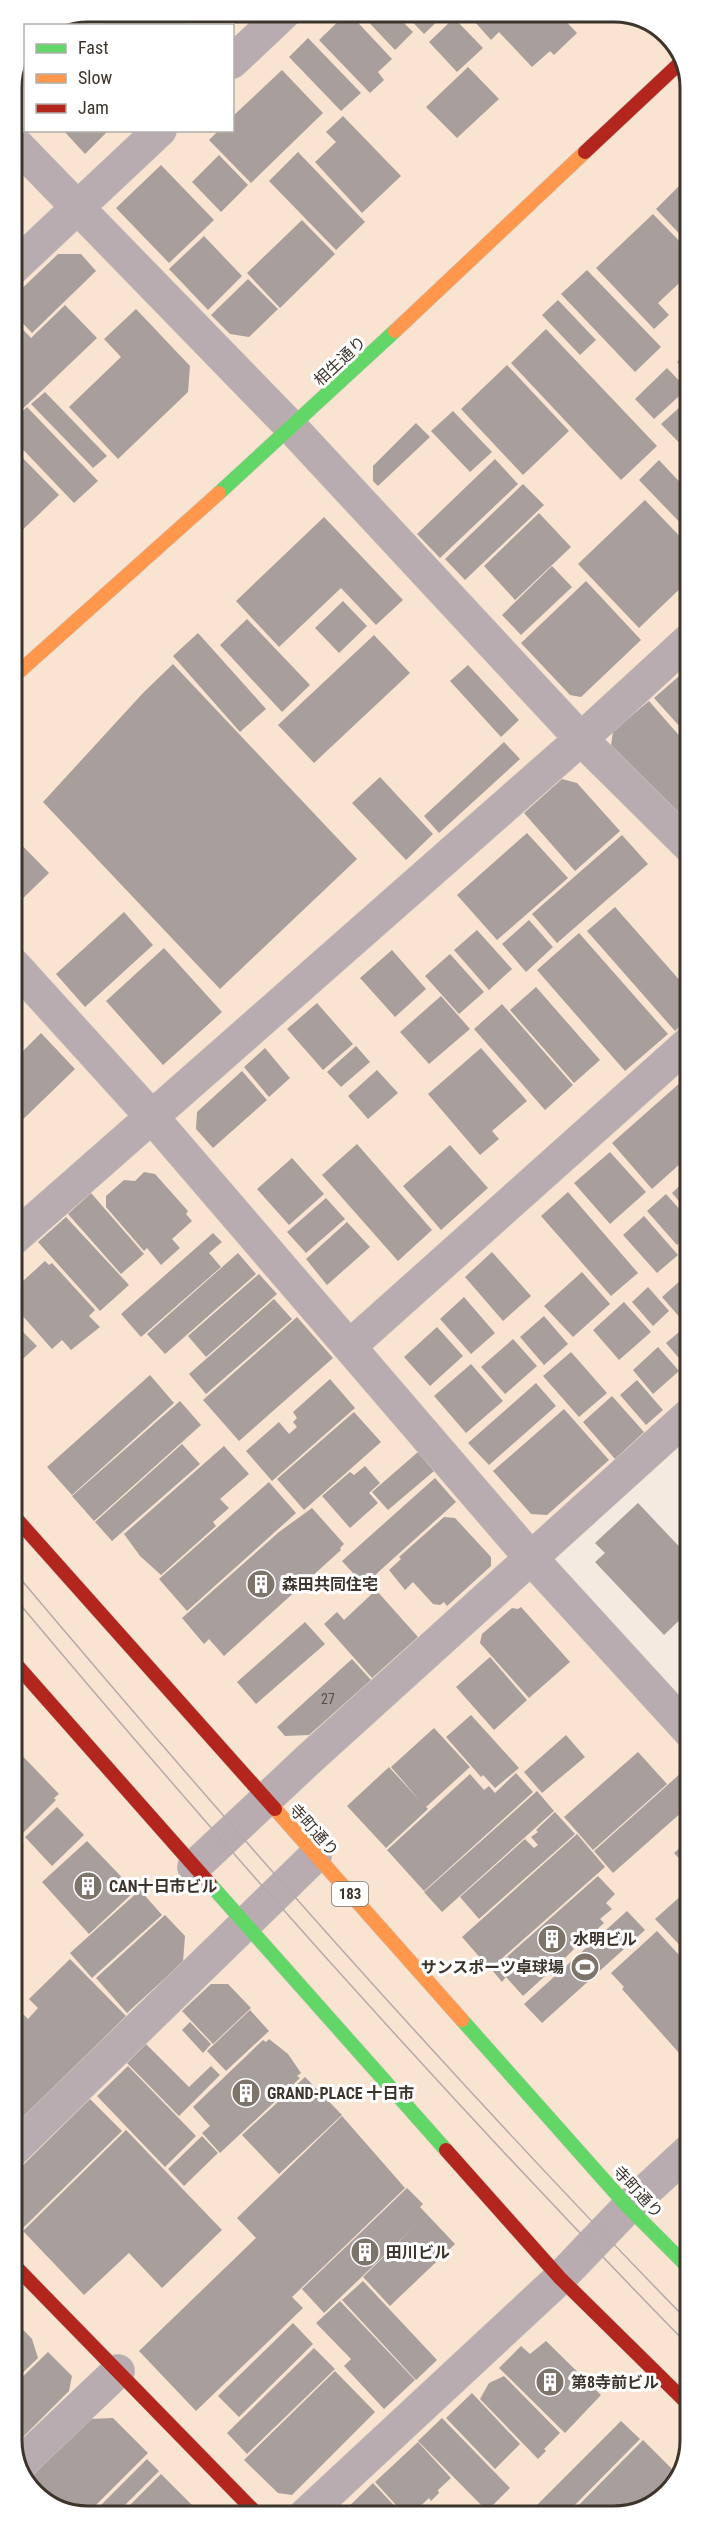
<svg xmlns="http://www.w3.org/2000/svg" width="703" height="2529" viewBox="0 0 703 2529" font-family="'Roboto Condensed','Noto Sans JP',sans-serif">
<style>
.built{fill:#f8e4d0}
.building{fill:#a89e9b}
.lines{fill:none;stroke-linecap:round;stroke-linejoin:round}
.street-casing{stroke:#cec6bd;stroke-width:34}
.fast-casing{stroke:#cec6bd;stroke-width:15}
.slow-casing{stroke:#cec6bd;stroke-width:15}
.jam-casing{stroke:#cec6bd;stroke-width:15}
.street{stroke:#b8acb0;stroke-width:33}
.fast{stroke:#63d668;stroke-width:14}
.slow{stroke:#ff974d;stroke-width:14}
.jam{stroke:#b3261e;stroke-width:14}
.tram{stroke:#b4aaaa;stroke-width:1.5}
.labels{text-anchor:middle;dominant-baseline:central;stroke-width:6;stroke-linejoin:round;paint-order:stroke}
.number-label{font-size:14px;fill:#584e47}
.shield{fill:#fff;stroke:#77716b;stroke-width:1.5}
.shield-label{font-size:15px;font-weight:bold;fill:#3d342b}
.street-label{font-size:16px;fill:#3d342b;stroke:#fff}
.poi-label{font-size:16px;font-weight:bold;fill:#3d342b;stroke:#fff;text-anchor:start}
.rim{fill:none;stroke:#3d342b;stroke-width:3}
</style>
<rect width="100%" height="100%" fill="#f4eae0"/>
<path class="built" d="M88 12 624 13 665 31 689 73 690 1416 538 1554 691 1729V2441L675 2487 630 2515 83 2517 38 2498 14 2456 12 88 25 56 26 130H232V26L56 25Z"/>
<path class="building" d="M114 12H175L188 26H100Z
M348 12 392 59 378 72 384 80 370 93 319 40Z
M359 12H393L413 32 395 50Z
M403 12H447L424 34Z
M466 12H514L521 20 528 13H558L577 33 554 55 550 51 532 67 499 32 491 40Z
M86 13 93 20 87 26H56Z
M454 18 483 48 457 72 429 42Z
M308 38 361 93 341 111 289 57Z
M25 56 26 85 21 90 14 83Z
M468 67 499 99 457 138 426 107Z
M282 70 323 113 251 183 209 140 219 130H232V117Z
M343 116 401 176 362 213 315 162 336 142 326 132Z
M63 130H109L85 154Z
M298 152 365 222 336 250 269 181Z
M219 155 248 185 221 212 192 182Z
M161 165 214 220 169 263 116 208Z
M680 185 690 195V245L656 209Z
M653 214 690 252V273L658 303 669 315 654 329 596 268Z
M302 220 335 254 280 308 247 273Z
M204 236 242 276 208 310 169 269Z
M58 254H81L96 271 32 333 12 312V298Z
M587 270 661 347 635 372 561 294Z
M248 279 278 309 249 337 230 334 211 315Z
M558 300 596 340 580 355 542 315Z
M65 305 97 338 12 419V318L31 338Z
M136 309 190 366 188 392 118 459 69 407 121 357 104 339Z
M546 329 657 446 621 480 511 363Z
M690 350V376L677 362Z
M507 365 569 431 523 475 461 409Z
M667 368 687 389 654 419 635 399Z
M45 392 107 456 93 468 31 404Z
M690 398V454L661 424Z
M27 407 98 481 74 503 12 438V421Z
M453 411 492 452 470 472 431 431Z
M416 423 430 437 378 486 373 481V466Z
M12 447 59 495 12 540Z
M495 459 518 484 440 558 417 534Z
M659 460 690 493V533L639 480Z
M523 484 544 505 465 580 445 559Z
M645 500 690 547V579L639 628 578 564Z
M539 513 571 547 515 600 484 566Z
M324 517 403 600 376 625 341 588 279 647 236 601Z
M552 566 572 587 521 635 502 615Z
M586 581 641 640 581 697 570 695 521 643Z
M343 601 367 626 339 653 315 628Z
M247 619 310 685 282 712 220 645Z
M198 633 266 709 240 732 173 656Z
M374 635 410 673 314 763 278 725Z
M173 664 357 859 220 989 43 802 143 693Z
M468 665 519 720 501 737 450 681Z
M686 670 690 674V738L654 698Z
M649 701 690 748V808L681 816 611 746 613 731Z
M504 742 520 759 439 833 424 816Z
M380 777 433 834 406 860 352 803Z
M562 779 577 783 620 831 575 871 524 813Z
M527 833 568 878 497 940 457 895Z
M12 835 49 873 13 908Z
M622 835 648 864 557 943 532 914Z
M615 907 690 992V1017L675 1031 587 931Z
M124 912 153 945 85 1007 56 974Z
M529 920 553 947 526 972 502 944Z
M477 930 512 969 489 990 454 950Z
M579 933 668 1034 625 1071 537 970Z
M164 948 222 1012 163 1065 106 1001Z
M392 950 426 989 395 1017 360 978Z
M450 954 484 992 459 1014 425 976Z
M536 987 600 1060 574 1083 510 1010Z
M441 996 470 1029 429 1064 400 1032Z
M317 1003 353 1044 323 1070 287 1029Z
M502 1004 573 1085 545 1110 474 1029Z
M41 1033 75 1069 13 1129V1061Z
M356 1046 370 1062 341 1087 327 1072Z
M265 1048 290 1078 269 1097 244 1067Z
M481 1048 527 1101 492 1131 499 1139 480 1155 428 1094Z
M377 1070 398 1093 368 1119 348 1096Z
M242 1071 267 1100 213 1148 196 1129 197 1112Z
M690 1074V1155L652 1189 612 1143Z
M357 1144 432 1230 398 1261 322 1175Z
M450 1145 488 1188 441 1230 403 1186Z
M610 1152 646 1192 610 1224 574 1183Z
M292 1158 324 1194 289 1225 257 1189Z
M144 1172 155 1174 188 1211 186 1214 192 1221 172 1239 180 1248 161 1265 147 1248 144 1251 106 1207V1196L124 1180 135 1181Z
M690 1176V1214L672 1193Z
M568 1192 638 1273 611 1296 541 1216Z
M91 1193 144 1254 121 1274 68 1214Z
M666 1194 690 1221V1234L677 1245 647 1211Z
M13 1197 22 1208 13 1216Z
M326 1198 345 1219 306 1253 287 1232Z
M644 1216 678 1255 657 1273 623 1235Z
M66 1217 129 1285 100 1311 38 1242Z
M347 1222 370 1247 327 1285 306 1259Z
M213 1233 222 1242 209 1253 221 1267 141 1337 121 1314Z
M492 1252 531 1296 503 1321 465 1277Z
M238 1253 256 1274 165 1354 147 1334Z
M45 1261 49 1265 52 1263 95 1310 89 1316 100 1327 71 1350 62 1340 52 1349 13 1305V1290Z
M582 1272 610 1304 573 1337 544 1306Z
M690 1272V1329L662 1297Z
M259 1274 277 1294 206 1357 188 1336Z
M648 1287 669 1311 653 1326 632 1302Z
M464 1297 495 1333 471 1354 440 1319Z
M274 1299 292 1319 206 1394 189 1374Z
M624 1302 651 1332 619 1360 593 1330Z
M544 1316 568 1344 544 1365 520 1337Z
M297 1317 333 1358 239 1441 203 1400Z
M437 1327 463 1356 430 1386 404 1357Z
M685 1327 690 1334V1371L666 1343Z
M21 1330 37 1346 13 1368V1338Z
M513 1339 537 1366 505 1394 481 1367Z
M658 1347 679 1371 653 1394 633 1370Z
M571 1352 607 1393 579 1417 543 1376Z
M471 1364 503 1401 466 1433 434 1396Z
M150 1375 174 1403 72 1495 47 1467Z
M330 1379 355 1408 272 1481 246 1451 279 1422 289 1434 297 1427 293 1422 297 1418 293 1412Z
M637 1380 663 1410 646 1425 620 1395Z
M536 1383 556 1406 489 1465 468 1443Z
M612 1396 644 1432 615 1459 583 1422Z
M180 1401 201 1425 94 1521 72 1496Z
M564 1409 609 1460 547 1515 531 1514 493 1471Z
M354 1412 381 1442 304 1510 277 1479Z
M182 1444 200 1464 112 1541 95 1522Z
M224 1446 249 1474 220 1499 229 1508 213 1522 216 1526 161 1575 140 1556 124 1534Z
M418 1452 434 1471 388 1510 372 1492Z
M365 1466 380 1483 369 1493 378 1503 350 1528 322 1496 350 1472 354 1475Z
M435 1478 456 1502 364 1585 342 1561Z
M269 1482 296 1513 187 1611 159 1579Z
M638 1503 690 1558V1610L664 1635 595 1562 605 1553 595 1543Z
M312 1508 344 1544 340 1548 341 1550 224 1656 209 1639 204 1644 182 1618 279 1532Z
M444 1517 455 1518 491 1557V1566L447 1606 444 1602 440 1605 433 1604 413 1582 405 1590 389 1570 401 1559 399 1557Z
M376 1590 418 1637 372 1678 324 1624 337 1612 344 1620Z
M521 1607 570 1662 529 1698 480 1643 482 1634 512 1608 518 1609Z
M305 1622 325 1644 256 1704 237 1682Z
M490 1657 527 1700 494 1730 456 1687Z
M352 1659 371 1680 309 1735 285 1736 277 1727Z
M471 1715 519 1768 495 1788 483 1775 481 1777 446 1737Z
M434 1728 470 1767 426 1807 428 1809 386 1848 347 1806 389 1767 421 1802 391 1767Z
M566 1735 585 1757 542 1793 524 1772Z
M13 1746 59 1794 54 1798 56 1800 17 1839 24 1846 14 1855 17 1859 13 1863Z
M638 1752 667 1784 593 1850 564 1817Z
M691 1764V1804L613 1873 594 1851Z
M516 1773 533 1792 424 1891 387 1850 470 1774 484 1790 489 1786 495 1793Z
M537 1791 554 1811 442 1912 424 1892Z
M57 1807 84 1835 52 1866 25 1837Z
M555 1812 575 1834 479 1919 460 1897 525 1839 534 1848 538 1845 531 1837 538 1832 536 1830Z
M577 1834 605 1867 490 1969 462 1937Z
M691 1838V1872L674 1853Z
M87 1841 135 1891 89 1934 42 1882Z
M598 1876 615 1894 606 1903 612 1909 600 1919 604 1923 592 1934 589 1929 571 1945 574 1949 562 1961 558 1956 541 1972 545 1976 523 1996 506 1977 502 1982 492 1970Z
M691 1887V1957L655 1919Z
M140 1890 162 1915 92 1978 70 1953Z
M627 1911 645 1930 542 2023 524 2004Z
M165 1915 185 1936 183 1962 127 2013 96 1978Z
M657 1931 691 1968V2060L688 2063 622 1989 624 1987 611 1973Z
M70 1959 126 2016 13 2127V2004L28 2019 38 2008 29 1999Z
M211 1984H228L251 2008 213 2044 182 2011Z
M250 2010 269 2031 226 2071 207 2051Z
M190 2022 211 2044 203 2053 182 2030Z
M269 2039 288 2054 301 2073 297 2076 300 2078 220 2153 202 2133 210 2126 193 2107 263 2040 266 2042Z
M146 2044 189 2087 211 2066 220 2075 179 2116 127 2063Z
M128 2066 196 2136 165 2167 97 2096Z
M305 2077 342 2115 279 2174 242 2135Z
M90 2099 122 2131 22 2229 13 2220V2175Z
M342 2116 405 2188 292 2297 303 2308 196 2411 139 2351 256 2238 237 2218Z
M126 2130 222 2230 162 2288 129 2253 84 2295 23 2231Z
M202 2136 218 2153 184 2186 168 2169Z
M407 2188 423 2204 420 2207 455 2244 390 2306 363 2277 416 2225 324 2313 302 2289Z
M363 2281 437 2360 416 2380 342 2300Z
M340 2301 415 2380 384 2409 344 2366 351 2359 316 2323Z
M13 2319 32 2339 38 2358 13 2382Z
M293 2323 313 2344 239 2417 218 2396Z
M546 2341 601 2395 565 2433 499 2368 521 2346 530 2354Z
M314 2348 335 2369 247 2454 227 2433Z
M48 2352 72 2376 69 2391 14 2446 13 2386Z
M335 2371 375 2412 292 2495 278 2493 244 2460Z
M504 2376 560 2433 544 2449 546 2451 538 2459 480 2399 489 2383Z
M472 2393 520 2444 495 2469 446 2418Z
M113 2418 148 2453 84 2517 38 2498 28 2480 89 2419Z
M442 2418 510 2488 487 2511 418 2441Z
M621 2421 640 2439 564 2516H526Z
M643 2440 679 2476 675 2487 630 2515 568 2516Z
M418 2442 451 2478 438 2490 439 2493 431 2501 429 2498 410 2516H406L375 2482Z
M147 2459 159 2471 113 2517H89Z
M161 2474 195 2508 187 2517H118Z
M373 2483 404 2516H339Z"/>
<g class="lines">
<g class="street-casing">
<path id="street" d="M232 62 285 12
M12 140 292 428 581 739 690 847
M12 269 160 130
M13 964 151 1116 530 1557 691 1733
M13 1239 581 739 690 639
M350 1346 690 1042
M194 1867 309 1759 690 1414
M13 2150 315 1856
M19 2465 118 2371
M304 2516 560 2278 628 2207 691 2149"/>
</g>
<g class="fast-casing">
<path id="fast" d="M219 493 395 331
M210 1884 446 2150
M462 2020 628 2207 691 2270"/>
</g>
<g class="slow-casing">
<path id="slow" d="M395 331 585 152
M12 678 219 493
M275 1809 462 2020"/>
</g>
<g class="jam-casing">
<path id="jam" d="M585 152 682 61
M13 1515 275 1809
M13 1661 210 1884
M446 2150 560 2278 691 2407
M13 2264 259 2516"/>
</g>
<use href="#street" class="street"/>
<use href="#fast" class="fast"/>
<use href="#slow" class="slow"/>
<use href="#jam" class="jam"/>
<path class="tram" d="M13 1570C231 1829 454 2082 691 2324
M13 1596C230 1855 455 2107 691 2348"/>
</g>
<defs>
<g id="building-disc" transform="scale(1.5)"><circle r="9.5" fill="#7d746a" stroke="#fff"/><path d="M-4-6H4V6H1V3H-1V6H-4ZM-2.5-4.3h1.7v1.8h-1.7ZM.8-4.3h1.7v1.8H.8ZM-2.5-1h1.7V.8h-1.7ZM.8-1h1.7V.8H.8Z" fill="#fff"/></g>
<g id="stadium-disc" transform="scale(1.5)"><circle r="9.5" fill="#7d746a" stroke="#fff"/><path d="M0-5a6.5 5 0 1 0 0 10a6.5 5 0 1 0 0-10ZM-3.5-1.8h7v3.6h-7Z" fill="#fff"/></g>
</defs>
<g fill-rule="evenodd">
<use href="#building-disc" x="261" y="1584"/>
<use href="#building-disc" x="88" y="1886"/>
<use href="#building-disc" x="552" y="1939"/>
<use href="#stadium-disc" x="585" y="1967"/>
<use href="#building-disc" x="246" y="2093"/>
<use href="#building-disc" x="365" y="2252"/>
<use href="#building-disc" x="550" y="2382"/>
</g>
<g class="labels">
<g class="number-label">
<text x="328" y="1699">27</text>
</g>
<rect class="shield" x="332" y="1882" width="36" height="24" rx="4.5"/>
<g class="shield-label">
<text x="350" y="1894">183</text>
</g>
<g class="street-label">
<text transform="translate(340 361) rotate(-43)">相生通り</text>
<text transform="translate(314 1830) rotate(48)">寺町通り</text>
<text transform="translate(638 2192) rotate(47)">寺町通り</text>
</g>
<g class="poi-label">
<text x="282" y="1584">森田共同住宅</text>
<text x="109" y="1886">CAN十日市ビル</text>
<text x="573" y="1939">水明ビル</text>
<text x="564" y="1967" text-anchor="end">サンスポーツ卓球場</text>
<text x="267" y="2093">GRAND-PLACE 十日市</text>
<text x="386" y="2252">田川ビル</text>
<text x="571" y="2382">第8寺前ビル</text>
</g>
</g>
<path d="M0 0H703V2529H0ZM88 22H614A66 66 0 0 1 680 88V2440A66 66 0 0 1 614 2506H88A66 66 0 0 1 22 2440V88A66 66 0 0 1 88 22Z" fill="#fff" fill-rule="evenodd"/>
<path class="rim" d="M88 22H614A66 66 0 0 1 680 88V2440A66 66 0 0 1 614 2506H88A66 66 0 0 1 22 2440V88A66 66 0 0 1 88 22Z"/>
<rect x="24" y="24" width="210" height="108" fill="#ffffff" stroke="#b1aeaa" stroke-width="1.5"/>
<rect x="36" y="44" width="30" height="9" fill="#63d668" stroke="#b1aeaa" stroke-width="1.5"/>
<text x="78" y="54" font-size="18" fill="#3d342b">Fast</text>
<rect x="36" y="74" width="30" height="9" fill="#ff974d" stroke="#b1aeaa" stroke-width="1.5"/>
<text x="78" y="84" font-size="18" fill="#3d342b">Slow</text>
<rect x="36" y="104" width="30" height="9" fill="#b3261e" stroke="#b1aeaa" stroke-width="1.5"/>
<text x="78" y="114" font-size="18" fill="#3d342b">Jam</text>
</svg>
